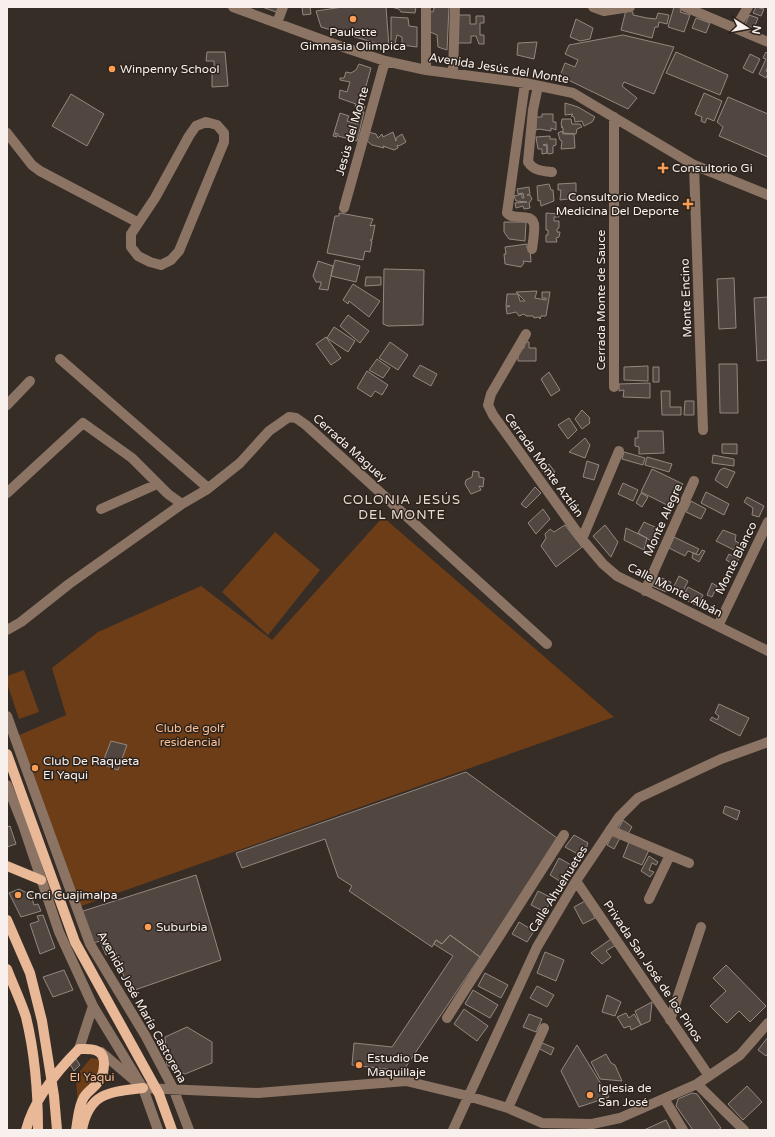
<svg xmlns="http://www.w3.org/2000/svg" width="775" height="1137" viewBox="0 0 775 1137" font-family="'Varela Round',sans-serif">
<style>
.green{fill:#6d3d17}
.building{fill:#524740;stroke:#938880}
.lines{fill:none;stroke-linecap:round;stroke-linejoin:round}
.minor{stroke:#8c7464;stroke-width:10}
.major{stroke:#e9b897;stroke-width:10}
.poi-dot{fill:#fc9d54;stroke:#2d231d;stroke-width:1.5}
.labels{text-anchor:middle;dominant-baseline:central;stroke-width:3;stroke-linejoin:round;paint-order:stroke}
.poi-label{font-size:12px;fill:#f7f0ec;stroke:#2d231d;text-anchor:start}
.street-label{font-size:12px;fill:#f7f0ec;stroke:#2d231d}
.park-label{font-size:12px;fill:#fcbe93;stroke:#2d231d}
.neighbourhood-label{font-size:13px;letter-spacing:1px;fill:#e9dcd3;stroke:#2d231d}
</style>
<rect width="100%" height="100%" fill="#372d27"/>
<path class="green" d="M383 517 614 717 81 906 17 736 66 715 52 668 98 632 201 586 272 640Z
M275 532 320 570 268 635 222 592Z
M24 670 39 712 19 719 7 683V676Z
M91 1058 99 1059 107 1065 109 1074 100 1088 78 1109 76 1076Z"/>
<path class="building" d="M262 7H281L279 13Z
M302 7H310L311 14 303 15Z
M343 7H386L389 47 321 27 316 11Z
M391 7H416L415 13 401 12 399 9Z
M438 7H449L447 50 438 47 437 35 428 31 429 11 433 12 434 8Z
M674 7 682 8 680 12 690 15 684 32 668 27Z
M756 7 764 9 761 16 753 13Z
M626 10 633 12V15L647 18 656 19 658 13 669 15 667 24 659 22 658 27H655L652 38 621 30Z
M457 15H470V24H476V16H484V23H480V35H484V44H479L476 36H471V43H457Z
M749 15 758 18 754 28 745 25Z
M391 17 408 18 409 26 417 27V47L402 45V37L397 35 395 44 391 42Z
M696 18 710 23 706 33 692 28Z
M576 19 593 28 590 39 580 41 570 37Z
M623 35 674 47 654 94 624 82 622 86 637 98 628 109 560 76 565 63 575 67 578 60 565 54 569 45Z
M537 42 534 59 517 55 518 43Z
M207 52H225L228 86 212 87V71L214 70V61H206Z
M676 52 728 75 720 95 666 73Z
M766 52 768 54V66L766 71 768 73 766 78 759 74 766 59 763 58Z
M750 54 760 59 753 73 743 68Z
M359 64 371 68 361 104 365 106 363 112 358 111V108L355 107 356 104 339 98 340 90 347 92 350 82 340 80V78H344L346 72 351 73 356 70Z
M704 93 722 101 714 121 707 118 705 123 701 121 702 117 695 114Z
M71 94 104 114 87 146 52 126Z
M728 97 768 114V157L719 136 723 127 717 122Z
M565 103 578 107 595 117 592 122 584 126 582 121 575 122 574 117 571 116 573 114 565 115Z
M360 112H364L357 141 338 136V134L335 133 337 137 333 136 340 113 349 116 347 121 358 124Z
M542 114H553V122H556V130L551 128V131L539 129 536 130V117H542Z
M562 119H571L572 124H580L582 127 577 129 576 134 563 133V128L561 127H563L561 125Z
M562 131 563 134H574L575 148 561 149 562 141 560 140 558 133Z
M368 132 376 134 378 138 382 134 383 137 393 132 396 141V138L402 134 406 142 399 146 397 145 398 148 394 150 383 146 384 148 372 145 366 140Z
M550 136V139H556V145L553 146V153L549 154 547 153V144L543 145 547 146V153L542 154V149H538L536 137Z
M576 183V198L560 200 561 190H558V184Z
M549 184 551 190H553L554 201 541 206 540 200 538 201 537 186Z
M529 187 530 194 527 195H530L532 199 529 203 530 208 524 209 523 206 516 208 515 203 527 202 516 201 514 196 522 194V198H524L523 193 518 194 517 189Z
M339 213 373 219 370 226 375 225 372 240H370L372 241 370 252 365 251 363 260 327 253 335 216H339Z
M546 213 559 214V217H554V221H559V228L557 229V232H560L559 237 556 238 557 242H546V235H548V230H546Z
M504 222H526L525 241 509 239 504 232Z
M527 244V248H530L531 262 523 261 524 263 521 267 505 264 504 254H506L505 247Z
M335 260 360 266 356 282 331 276Z
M318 261 333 266 328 290 319 289 321 284V282H316L313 276Z
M384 269 424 270 423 325 388 326 383 324Z
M366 277H381V285L365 286Z
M734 278 736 328 719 329 717 279Z
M353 284 380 301 369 317 349 301 348 304 343 300Z
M537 291 535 298 546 300V298H542V292H550L546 316H541L540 319 539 317 534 318 533 316H526L524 314 519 316 516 312 507 314 506 307 510 306H506L507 294H518L520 301H525L516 292Z
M768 297V360L757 361 754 298Z
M348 315 369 331 360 343 340 326Z
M334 327 355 341 348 352 327 338Z
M326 337 341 358 331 365 316 344Z
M390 342 408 355 398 370 379 358Z
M524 342H529V348H536V361H518V348H524Z
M377 359 390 368 383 378 369 370Z
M719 364H737L738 413H720Z
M420 365 437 374 431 386 413 376Z
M648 366V381L624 380V367Z
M653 367H659V382H653Z
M367 371 388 385 382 395 375 391 371 397 357 388Z
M549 372 560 390 551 396 541 379Z
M650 383V398L623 397 624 390 619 391V384Z
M661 391H670V407H681V415H662Z
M685 401H694V415H684Z
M582 410 590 418 589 420 590 423 582 429 575 419Z
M569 418 577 430 568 439 558 425Z
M638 431H663L664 453 639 454V447L635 446V438H638Z
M585 438 590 445 585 458 569 452Z
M722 444H737V454L722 453Z
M624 452 645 458 643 465 622 459Z
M713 455 734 459V466L712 463Z
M647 457 672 464 669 472 645 465Z
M587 461 599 465 594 480 583 477Z
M549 464 555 472 548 478 542 470Z
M724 468 735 472 727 488 715 480 720 470Z
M652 469 683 484 671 507 641 492Z
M473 471 479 472V477L484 478 483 487 479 486 481 490 471 494 465 484 466 480 472 477Z
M623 483 638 490 633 501 618 494Z
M535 487 541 493 526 508 521 504Z
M706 492 729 504 724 515 701 503Z
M641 493 648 497 642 507 636 503Z
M747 497 764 506 759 517 752 515 753 508 744 502Z
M691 501 706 509 701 519 686 512Z
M543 509 550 519 536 534 528 523Z
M644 522 659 529 653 542 638 533Z
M565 525 582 547 556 567 541 546 546 538 545 534 550 529 554 532Z
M605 525 618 542 611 557 593 536Z
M626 528 647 538 644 550 624 540Z
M723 530 736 535 735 541 746 546 742 554 716 541Z
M674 537 699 549 696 554 688 551 685 556 669 548Z
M702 550 705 551 699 562 692 558 693 553 699 555Z
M729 554 739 559 735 565 726 560Z
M657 576 671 582 666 592 652 586Z
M679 576 688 581 683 591 674 586Z
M712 583 717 586 712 597 707 595Z
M688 587 703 595 698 606 682 598Z
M719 704 749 718 740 736 710 720 712 717 717 720 719 716 715 713Z
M111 741 127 745 118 770 102 764Z
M466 772 557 838 480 957 450 935 442 944 436 940 432 947 349 891 352 886 338 877 325 839 242 868 236 853Z
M725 806 740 811 737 820 723 813Z
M623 820 632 827 627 835 618 830Z
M10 826 16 844 7 847V827Z
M613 834 620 838 614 849 607 845Z
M574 835 588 843 583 857 565 847Z
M629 842 649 850 642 865 623 857Z
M649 856 658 862 656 865 652 863 649 870 654 872 650 877 641 871Z
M559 858 571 865 561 882 550 875Z
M196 875 221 960 129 992 116 952 106 955 100 941 90 944 80 912Z
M19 889 31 895 34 905 38 904 41 911 21 917 9 893Z
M538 891 552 898 545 912 531 905Z
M587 900 595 918 583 924 574 907Z
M43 915 55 948 40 954 30 924 39 921 37 916Z
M519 922 534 931 527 942 512 934Z
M450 935 480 957 403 1071 352 1065 354 1043 392 1047 453 956 434 944 436 940 442 944Z
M611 939 616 945 606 951 611 957 602 964 591 953Z
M545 952 564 960 556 981 537 973Z
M726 965 766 1006 750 1022 739 1011 727 1023 710 1006 726 991 713 978Z
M64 970 73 990 53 997 43 977Z
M485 973 508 985 501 998 478 986Z
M537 986 554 995 547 1007 530 998Z
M473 990 498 1005 490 1018 465 1004Z
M607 995 621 1002 615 1016 602 1012Z
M652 1002 650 1021 641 1025 635 1011Z
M464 1009 488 1026 477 1041 454 1024Z
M626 1013 629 1018 634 1014 641 1025 631 1030 630 1026 624 1028 617 1017Z
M529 1014 542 1019 536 1032 523 1027Z
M187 1027 212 1042V1063L185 1074 167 1065 165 1037Z
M768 1037V1053L766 1056 758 1050Z
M540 1042 554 1048 551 1055 538 1048Z
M577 1045 609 1097 579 1107 561 1071Z
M606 1054 611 1063 615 1065 622 1081 600 1079 591 1062Z
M76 1059 80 1065 74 1071 70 1064Z
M747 1086 762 1102 743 1120 728 1104Z
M692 1093 697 1094 721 1128 718 1130H693L676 1106 678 1099Z
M666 1120 671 1130H644Z"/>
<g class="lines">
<path class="minor" d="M233 7 331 43 385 61 426 70 525 83 573 93 694 165 768 195
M426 7V70
M593 7 604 11 630 7
M685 7 768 42
M277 23 283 7
M736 27 748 7
M453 73 455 7
M525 83 507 213C513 221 531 212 534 224 535 231 533 241 532 249
M538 86 533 110 528 162C534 171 543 171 552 172
M614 117V387
M206 122 217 125 224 133V142L179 251 171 260 161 265 150 262 138 256 131 247V234L155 198 189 136 196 126Z
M7 133 32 165 40 171 137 222
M694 165 703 430
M344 208 385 61
M526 334 491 394 488 405 493 415 582 539 603 564 617 576 768 651
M60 359 208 488
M7 405 30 381
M7 493 83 423 132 458 168 494 182 504
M101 509 157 484
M582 539 619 451
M645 591 694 481
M718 626 768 522
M7 630 21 622 69 584 182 504 206 490 240 463 269 431 289 417 296 418 306 425 547 644
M7 716 90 944 145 1035 173 1088 189 1130
M7 785 23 825 59 932 93 1006 143 1088 158 1130
M610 830 689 863
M576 881 709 1076
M649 899 670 855
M447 1018 564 835
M670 1020 701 927
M79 1049 93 1006
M101 1052 135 1081
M697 1084 744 1130
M143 1088 258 1093 406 1081 468 1096 508 1108 542 1123 592 1124 620 1118 697 1084 740 1055 768 1023
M665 1100 683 1130
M508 1108 544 1028
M453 1130 537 947 576 881 619 817 638 798 721 759 768 742"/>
<path class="major" d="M7 754 75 942 159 1094 172 1130
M7 866 41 880
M7 920 30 973 42 1021 54 1096 57 1130
M7 969C13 985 21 1001 26 1017 35 1054 38 1093 38 1130
M26 1130C34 1099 57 1071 79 1049 85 1049 92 1048 97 1051 108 1055 104 1074 99 1081 95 1087 88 1091 84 1097 78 1107 78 1119 76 1130
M82 1130C89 1092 110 1092 143 1088"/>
</g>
<g class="poi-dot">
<circle cx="353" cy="19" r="4"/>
<circle cx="112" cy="69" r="4"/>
<path d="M661 162h4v4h4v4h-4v4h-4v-4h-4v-4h4z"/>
<path d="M686 198h4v4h4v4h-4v4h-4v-4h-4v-4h4z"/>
<circle cx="35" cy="768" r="4"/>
<circle cx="18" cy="895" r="4"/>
<circle cx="148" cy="927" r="4"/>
<circle cx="359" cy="1065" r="4"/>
<circle cx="590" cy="1095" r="4"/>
</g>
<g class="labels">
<g class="poi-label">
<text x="353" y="32" text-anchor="middle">Paulette<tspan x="353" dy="14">Gimnasia Olimpica</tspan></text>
<text x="120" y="69">Winpenny School</text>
<text x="672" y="168">Consultorio Gi</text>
<text x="679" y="197" text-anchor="end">Consultorio Medico<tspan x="679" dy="14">Medicina Del Deporte</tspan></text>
<text x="43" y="761">Club De Raqueta<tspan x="43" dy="14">El Yaqui</tspan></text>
<text x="26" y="895">Cnci Cuajimalpa</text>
<text x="156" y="927">Suburbia</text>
<text x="367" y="1058">Estudio De<tspan x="367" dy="14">Maquillaje</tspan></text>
<text x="598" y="1088">Iglesia de<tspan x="598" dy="14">San José</tspan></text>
</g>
<g class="street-label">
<text transform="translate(499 68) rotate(9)">Avenida Jesús del Monte</text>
<text transform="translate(352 131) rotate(-74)">Jesús del Monte</text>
<text transform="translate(686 298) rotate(-92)">Monte Encino</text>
<text transform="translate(601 300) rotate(-90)">Cerrada Monte de Sauce</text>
<text transform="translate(350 448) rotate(42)">Cerrada Maguey</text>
<text transform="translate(544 465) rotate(54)">Cerrada Monte Aztlán</text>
<text transform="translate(663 520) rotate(-66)">Monte Alegre</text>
<text transform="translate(736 558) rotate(-64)">Monte Blanco</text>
<text transform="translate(675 590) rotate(27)">Calle Monte Albán</text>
<text transform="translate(558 889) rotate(-58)">Calle Ahuehuetes</text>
<text transform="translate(653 971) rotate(56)">Privada San José de los Pinos</text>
<text transform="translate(142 1007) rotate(61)">Avenida José María Castorena</text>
</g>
<g class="park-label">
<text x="190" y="728">Club de golf<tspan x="190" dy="14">residencial</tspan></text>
<text x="92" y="1077">El Yaqui</text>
</g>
<g class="neighbourhood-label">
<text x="402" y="500">COLONIA JESÚS<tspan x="402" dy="15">DEL MONTE</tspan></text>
</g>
</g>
<rect width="775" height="1137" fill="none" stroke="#f7f0ec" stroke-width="16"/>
<g transform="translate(747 28) rotate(101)" stroke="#2d231d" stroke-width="3" paint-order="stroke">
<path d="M0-3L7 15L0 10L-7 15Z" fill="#f7f0ec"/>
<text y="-6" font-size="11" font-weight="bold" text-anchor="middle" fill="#f7f0ec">N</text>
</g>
</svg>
